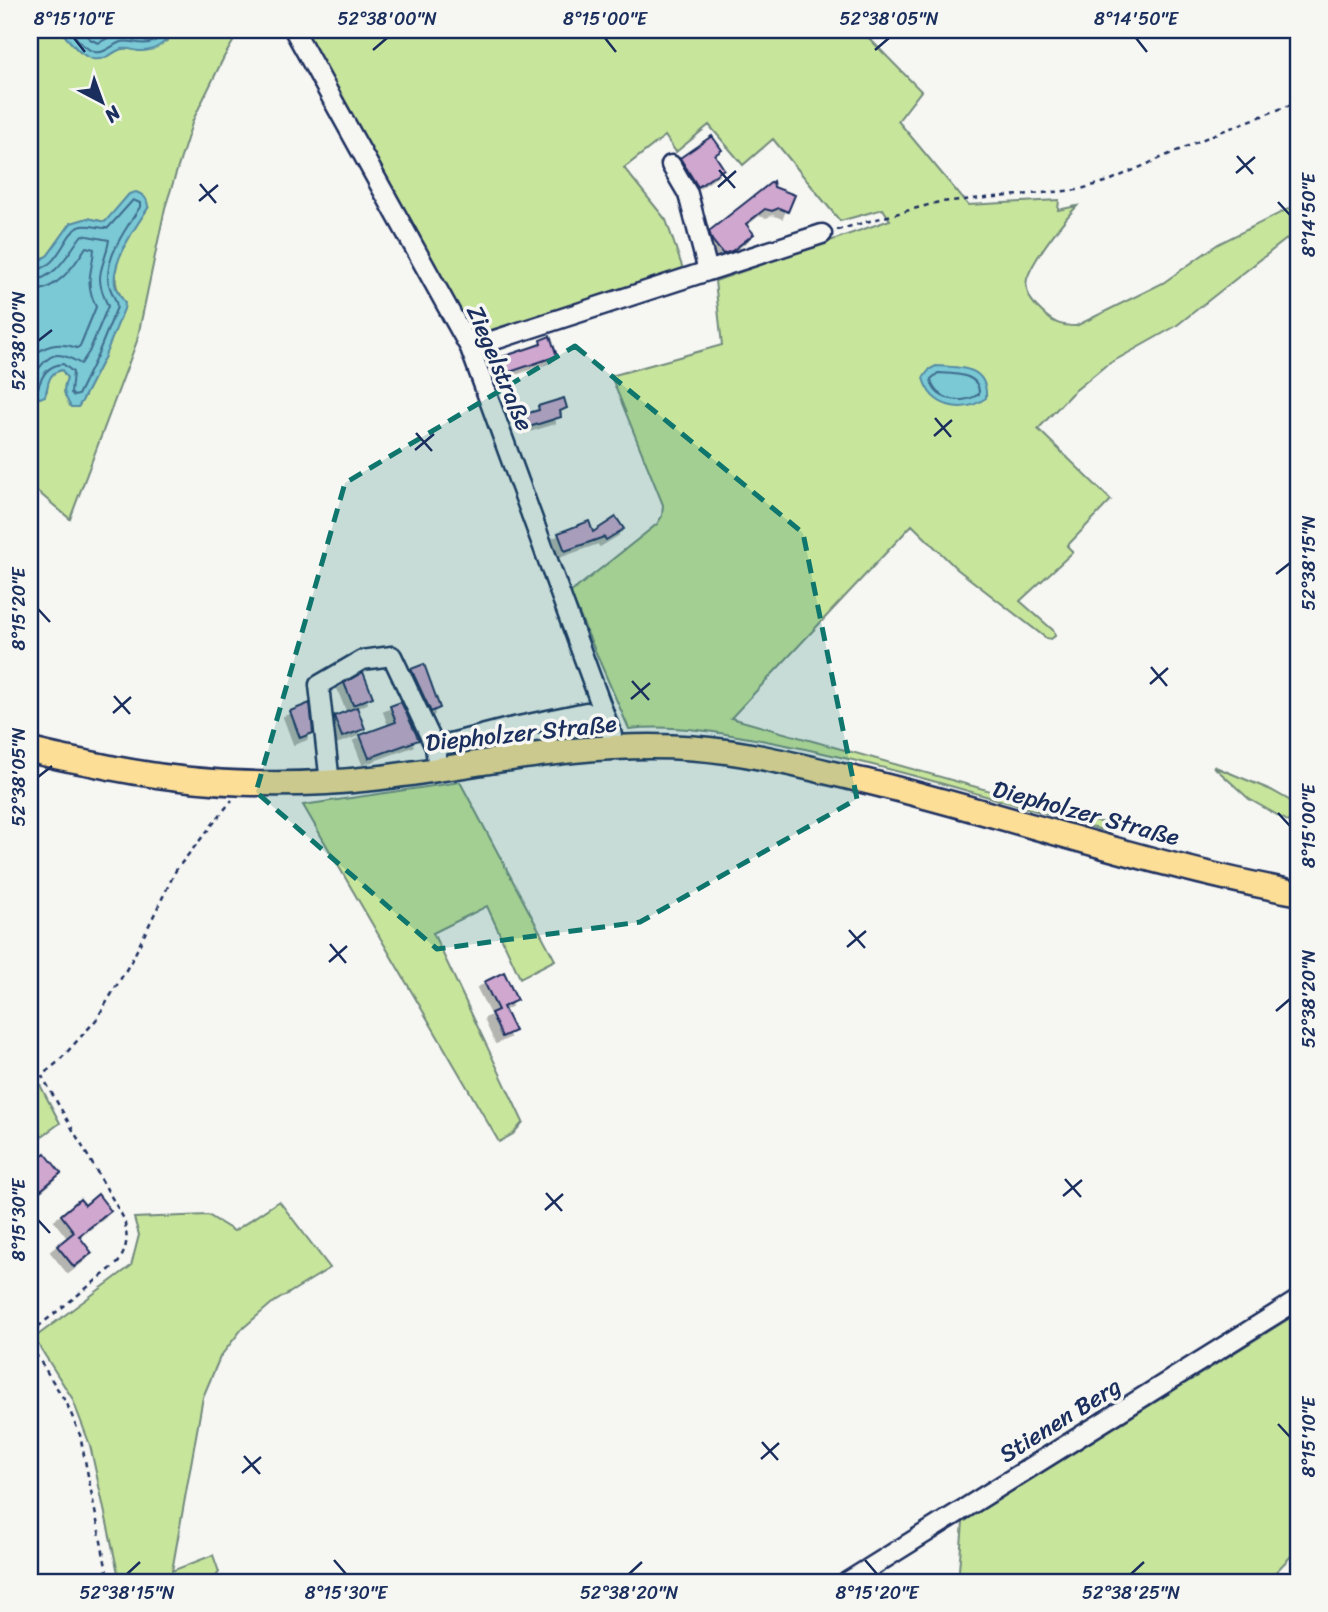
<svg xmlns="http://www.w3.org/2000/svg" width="1328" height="1612" viewBox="0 0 1328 1612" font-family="Sriracha,sans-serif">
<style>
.green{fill:#c8e59c;stroke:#728a7d;stroke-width:2}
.water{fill:#7ac9d5;stroke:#548ba5;stroke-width:2}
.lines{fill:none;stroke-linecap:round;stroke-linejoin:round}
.shore{stroke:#416d8e;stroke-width:2}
.building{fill:#cfa7cf;stroke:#1b2f5e;stroke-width:2;filter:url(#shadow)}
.minor-casing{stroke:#1b2f5e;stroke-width:23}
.major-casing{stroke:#1b2f5e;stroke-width:28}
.path{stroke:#1b2f5e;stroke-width:2.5;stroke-dasharray:5 5;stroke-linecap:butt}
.minor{stroke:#f6f6f2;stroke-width:18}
.major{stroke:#fcde96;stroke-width:23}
.marked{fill:#0f766e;fill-opacity:0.2;stroke:#0f766e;stroke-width:5;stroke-dasharray:14 9;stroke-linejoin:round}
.ticks{fill:none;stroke:#1b2f5e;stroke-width:2.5}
.labels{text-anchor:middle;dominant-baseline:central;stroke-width:7;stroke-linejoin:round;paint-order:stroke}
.street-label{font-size:24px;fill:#1b2f5e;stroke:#f6f6f2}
.neatline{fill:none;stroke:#1b2f5e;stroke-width:2.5}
.ticks-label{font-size:18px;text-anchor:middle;fill:#1b2f5e}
</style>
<defs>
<filter id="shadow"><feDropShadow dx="-6" dy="6" stdDeviation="0" flood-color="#0004"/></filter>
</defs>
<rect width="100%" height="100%" fill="#f6f6f2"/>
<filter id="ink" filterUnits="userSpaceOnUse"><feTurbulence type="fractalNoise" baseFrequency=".0143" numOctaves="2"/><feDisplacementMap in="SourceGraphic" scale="14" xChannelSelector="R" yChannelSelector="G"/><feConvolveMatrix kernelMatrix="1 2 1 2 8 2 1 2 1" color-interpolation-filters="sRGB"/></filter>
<g filter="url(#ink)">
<path class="green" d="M30 30H60L80 52 106 58 119 49 128 48 139 51 167 41 176 30H240L224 57 193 120 165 208 137 341 70 519 30 485V394L40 398 47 391C47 380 51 372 62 370L67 378C62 390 64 395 71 407H78L82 401 104 358 121 296C103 268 133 231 148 208L111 217 105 222 88 218 71 223 48 255 30 267Z
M304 30H861L921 91 898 121 968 205 1059 200 1058 210 1077 206C1063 221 1033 259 1027 279 1024 292 1033 304 1042 312 1053 323 1061 326 1076 326L1163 283 1218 244 1298 204V230L1176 326 1105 366 1071 394 1038 429 1111 500 1067 546 1073 552 1020 601 1054 631 1055 636 1051 639 1046 638 957 569 912 525 731 718 1111 825 1109 832C997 800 885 764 771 742 724 733 675 724 629 729L570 593 657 524 662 516 663 505 611 376 722 345 715 281 890 220 883 209 840 221 773 139 743 165 709 125 676 152 665 136 624 168 666 220 683 269 472 339Z
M1213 766 1271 790 1296 804 1298 806V824H1293L1249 799Z
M460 782 555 960 520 978 487 906 433 933 523 1122 513 1134 499 1142 303 805Z
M39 1083 60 1123 30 1145V1090Z
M279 1201 330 1268 271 1304 242 1329 220 1357 203 1397 172 1571 213 1555 219 1572 212 1582H120L90 1445 72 1398 34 1338 131 1266 139 1235 134 1218 208 1215 234 1231Z
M1298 1313V1549L1266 1582H958L963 1522Z"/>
<path class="water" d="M60 30H176C167 41 156 52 140 51 132 51 127 46 119 50 110 54 104 61 93 59 80 56 69 40 60 30Z
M136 192C144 195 148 199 148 208 136 226 108 266 116 288 118 293 122 298 125 303L124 309 104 358 82 401 78 407H71C64 395 62 391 67 378L62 370C47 373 49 384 45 396L40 398 30 394V267L48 255 71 223 88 218 105 222 129 194Z
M936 366C961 367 988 366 986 398 962 415 931 407 923 378L930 369Z"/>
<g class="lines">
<path class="shore" d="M69 30C76 37 84 49 95 52 105 54 113 44 121 42 131 40 139 45 149 43 156 41 163 36 167 30
M81 30 90 39 98 43C107 39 115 33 126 32 138 31 144 37 155 30
M30 272C61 268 63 234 79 227 88 223 98 229 108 228L133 200 140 203V207C127 227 109 251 108 276 107 289 116 296 117 307L97 356 78 395 74 396 71 393 73 372 63 364C48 365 42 375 38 388H30
M30 281C57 279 67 254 82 235L109 240C104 271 92 272 108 306L89 352 81 364C51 346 49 357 30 379
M30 292C56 291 73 268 86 247L94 249C92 274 84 280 96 307L80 346 77 348C59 341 42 345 30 360
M938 373C954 374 980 373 979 394 963 405 934 401 931 379Z"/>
</g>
<path class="building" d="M712 136 722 150 715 155 724 169 698 187 680 158Z
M773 181 774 187 795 195 788 212 779 208 772 211 765 209 746 224 754 234 732 251 723 254 712 240 709 231Z
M550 336 557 356 507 373 502 357 541 344 540 340Z
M564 398 567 408 560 411 561 417 529 427 525 414 539 410 538 406Z
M616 517 624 529 606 540 604 537 565 551 558 533 589 521 593 532Z
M424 664 440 708 431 712 411 669Z
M363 672 373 697 353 705 344 683Z
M401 702 419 740 369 758 360 735 396 722 390 706Z
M310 703 313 733 300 738 290 711Z
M357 707 365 729 342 737 334 716Z
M504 972 517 1000 503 1007 515 1031 502 1037 491 1013 498 1010 484 982Z
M45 1153 61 1173 41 1190 35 1182 30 1186V1165Z
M98 1194 111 1211 79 1236 92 1253 74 1267 57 1246 74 1232 61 1215 80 1199 85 1205Z"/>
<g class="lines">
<g class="minor-casing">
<path id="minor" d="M294 30 470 348 612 735V747
M671 165 688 194 708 271
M470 348 822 234
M435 747 509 728 586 712
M330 783 319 685 362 660 392 656 435 747 438 768
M847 1582 1298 1300"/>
</g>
<g class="major-casing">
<path id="major" d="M30 750C50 756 72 760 93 764 188 785 280 789 377 778 482 765 585 740 693 748 751 752 808 768 865 781 1010 816 1151 866 1298 893"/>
</g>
<path class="path" d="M837 230 939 202 1077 190 1109 181 1215 134 1298 102
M30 1085 58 1062 96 1020 132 960 176 870 232 800
M30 1333 118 1263C128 1247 128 1237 124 1219L42 1076
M30 1345 67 1404 80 1435 109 1582"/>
<use href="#minor" class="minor"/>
<use href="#major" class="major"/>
</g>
</g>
<path class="marked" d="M575 346 803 533 857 799 640 922 437 949 256 792 345 483Z"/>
<path class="ticks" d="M74 38 85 52M605 38 616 52M1136 38 1147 52M373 50 387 38M875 50 889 38M1237 156 1253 174M719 170 735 188M1236 173 1255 157M200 184 216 203M718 187 736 171M199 201 218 185M1278 202 1290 215M38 341 52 330M935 418 951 437M416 433 432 451M934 436 952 420M415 450 434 434M1276 574 1290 563M38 609 50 622M1151 667 1167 686M632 681 649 700M1150 684 1168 668M114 696 130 714M631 699 650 683M113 713 131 697M38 777 52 766M1278 813 1290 826M849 930 865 948M330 944 346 963M847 947 866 931M329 962 347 946M1276 1011 1290 999M1065 1179 1081 1197M546 1193 562 1211M1063 1196 1082 1180M545 1210 563 1194M38 1220 50 1233M1278 1424 1290 1437M762 1442 778 1460M244 1456 260 1474M761 1459 779 1443M242 1473 261 1457M334 1560 346 1574M865 1560 877 1574M127 1574 140 1562M629 1574 642 1562M1131 1574 1144 1562"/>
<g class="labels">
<g class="street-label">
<text transform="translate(500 368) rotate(67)">Ziegelstraße</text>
<text transform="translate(521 733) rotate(-6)">Diepholzer Straße</text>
<text transform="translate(1086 813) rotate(15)">Diepholzer Straße</text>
<text transform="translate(1060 1420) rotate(-32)">Stienen Berg</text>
</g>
</g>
<rect width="1328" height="1612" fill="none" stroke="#f6f6f2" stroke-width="77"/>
<g transform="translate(102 102) rotate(139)" stroke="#f6f6f2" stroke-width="5" paint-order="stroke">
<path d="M0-5L12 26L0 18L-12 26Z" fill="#1b2f5e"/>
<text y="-10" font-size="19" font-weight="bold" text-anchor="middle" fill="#1b2f5e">N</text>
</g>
<rect x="38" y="38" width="1252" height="1536" class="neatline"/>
<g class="ticks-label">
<text x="74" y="25">8°15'10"E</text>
<text x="387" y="25">52°38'00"N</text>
<text x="605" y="25">8°15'00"E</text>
<text x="889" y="25">52°38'05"N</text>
<text x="1136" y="25">8°14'50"E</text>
<text transform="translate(1309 215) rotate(-90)" y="6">8°14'50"E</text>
<text transform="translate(19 341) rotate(-90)" y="6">52°38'00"N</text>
<text transform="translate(1309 563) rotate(-90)" y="6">52°38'15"N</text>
<text transform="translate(19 609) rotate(-90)" y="6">8°15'20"E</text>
<text transform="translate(19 777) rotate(-90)" y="6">52°38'05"N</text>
<text transform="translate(1309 826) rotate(-90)" y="6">8°15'00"E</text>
<text transform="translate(1309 999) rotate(-90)" y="6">52°38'20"N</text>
<text transform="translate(19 1220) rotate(-90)" y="6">8°15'30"E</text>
<text transform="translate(1309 1437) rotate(-90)" y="6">8°15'10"E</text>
<text x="127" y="1599">52°38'15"N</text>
<text x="346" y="1599">8°15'30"E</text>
<text x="629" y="1599">52°38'20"N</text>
<text x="877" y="1599">8°15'20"E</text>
<text x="1131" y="1599">52°38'25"N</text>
</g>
</svg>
